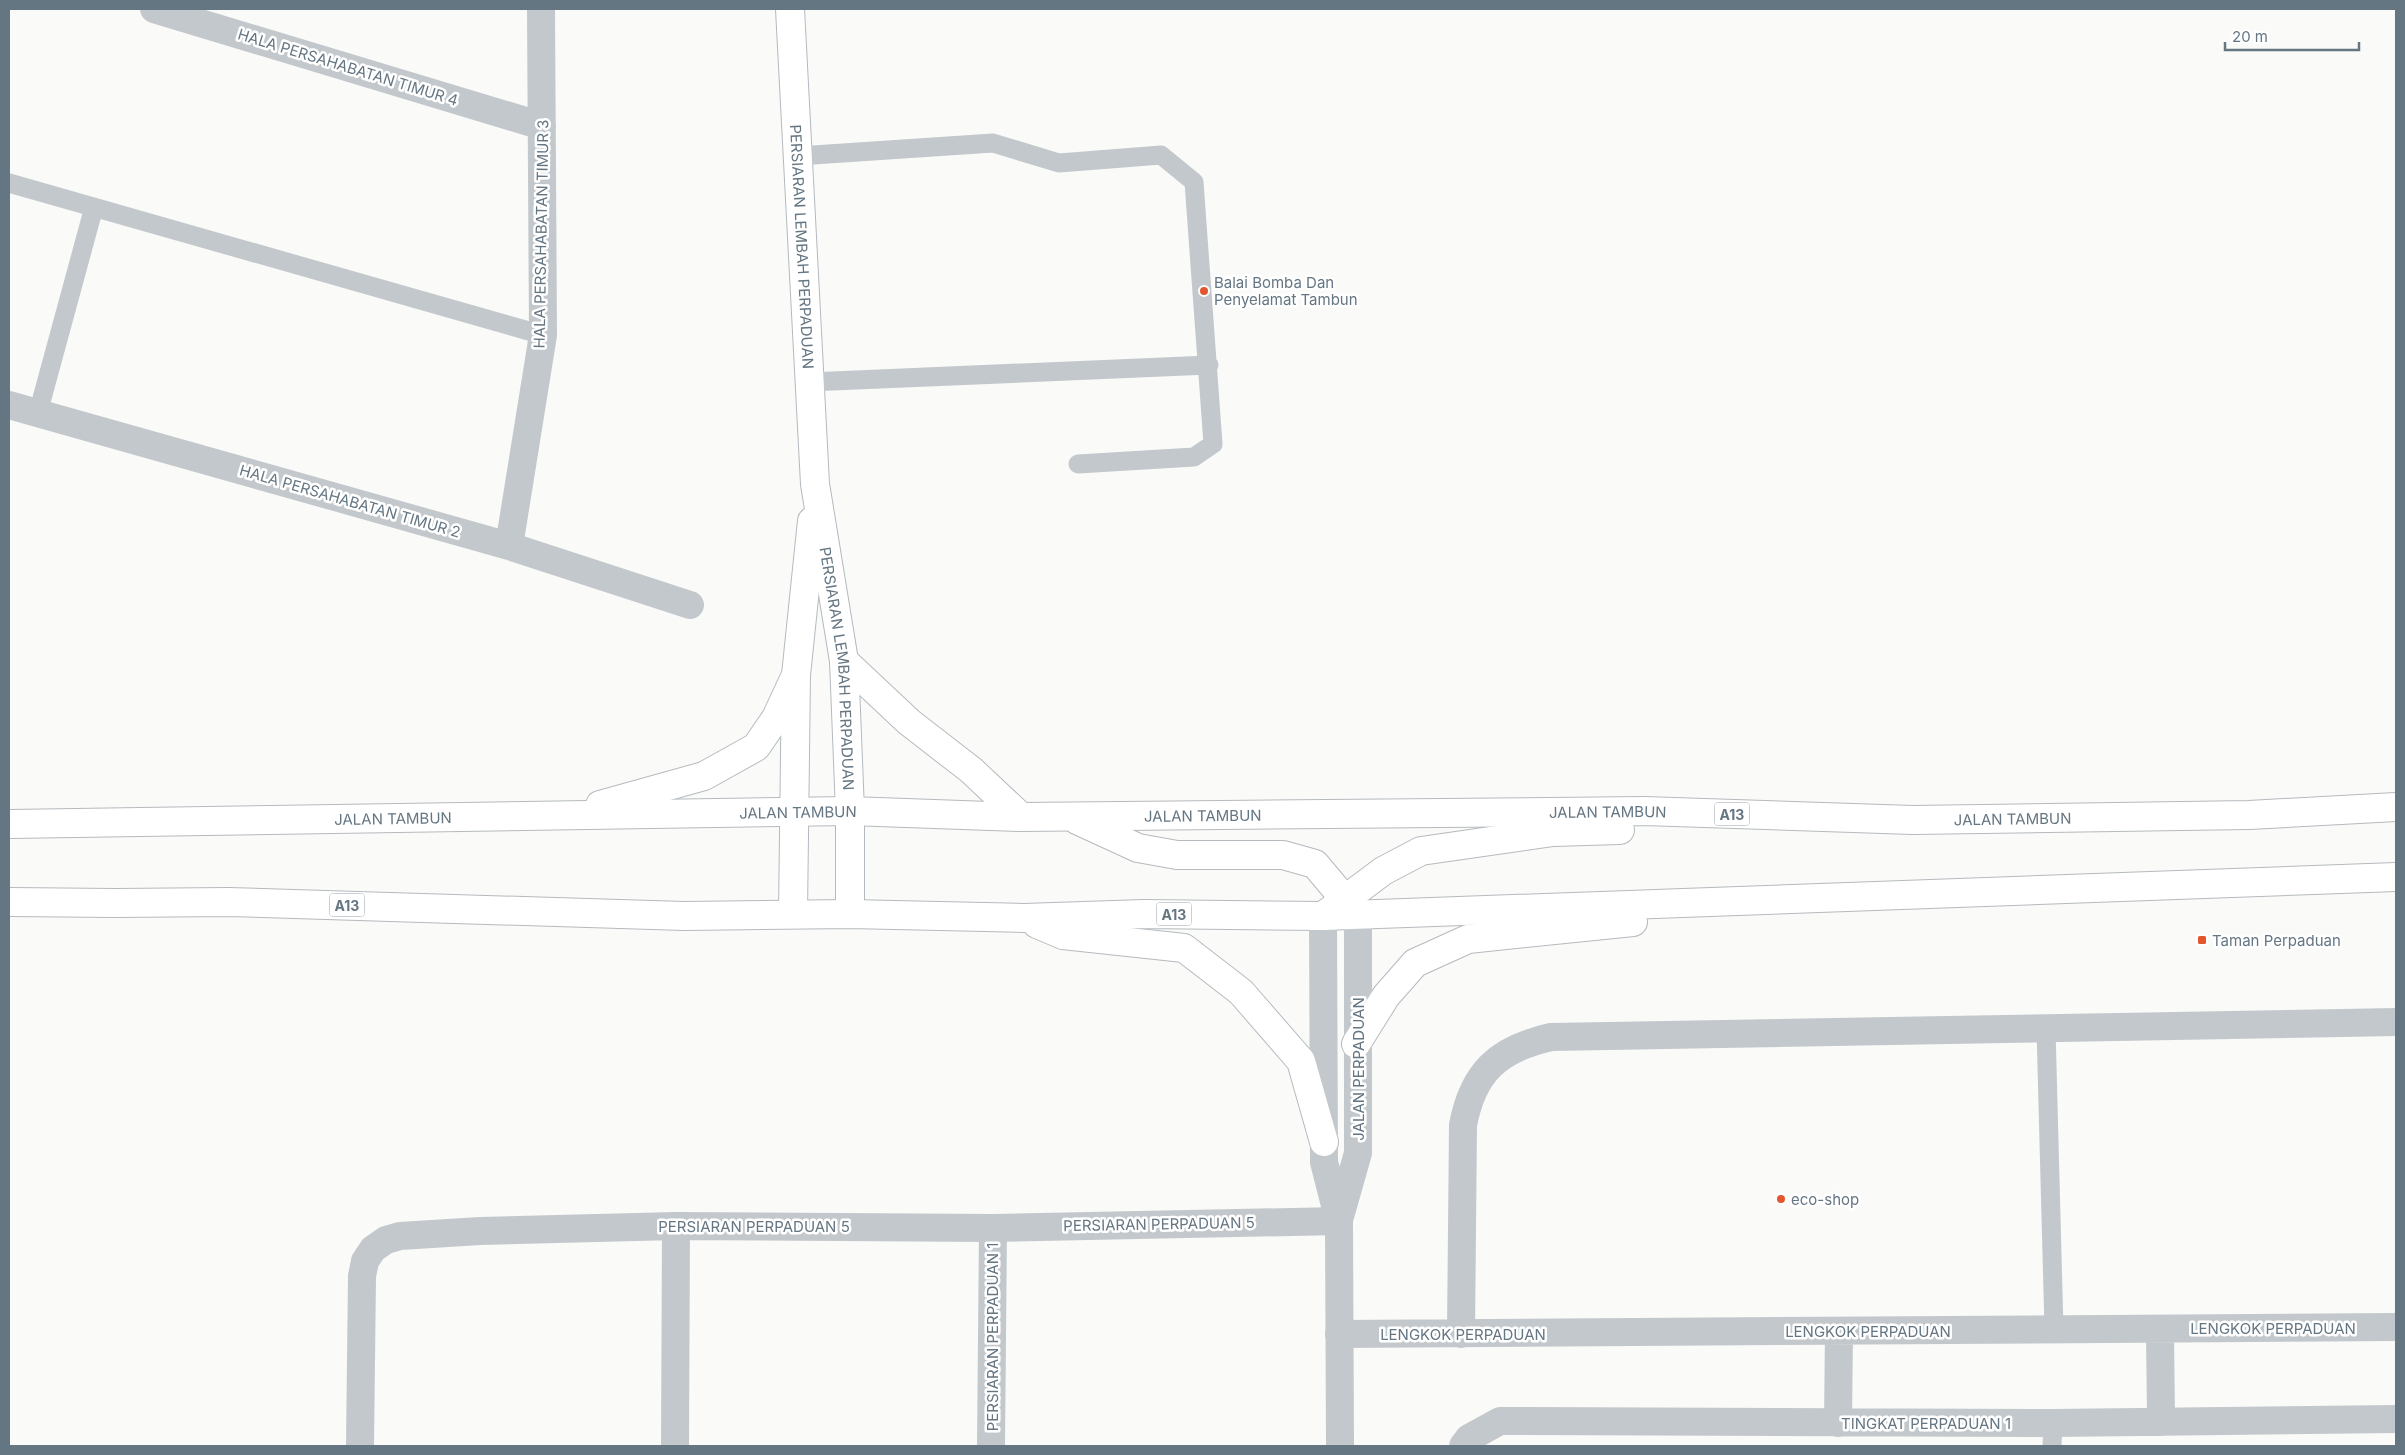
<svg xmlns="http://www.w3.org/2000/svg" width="2405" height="1455" viewBox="0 0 2405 1455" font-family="Inter,sans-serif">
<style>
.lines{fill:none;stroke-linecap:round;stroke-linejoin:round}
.secondary-casing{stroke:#b3babf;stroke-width:30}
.primary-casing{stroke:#b5babe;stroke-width:30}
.service{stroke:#c3c8cc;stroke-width:19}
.minor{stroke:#c3c8cc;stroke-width:28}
.tertiary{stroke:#c3c8cc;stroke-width:28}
.secondary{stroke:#fff;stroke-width:28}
.primary{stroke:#fff;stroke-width:28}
.poi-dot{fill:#e4572e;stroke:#fff;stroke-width:2}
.labels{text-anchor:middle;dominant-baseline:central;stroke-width:5;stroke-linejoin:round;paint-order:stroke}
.shield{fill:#fff;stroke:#939fa8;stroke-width:1}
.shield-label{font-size:14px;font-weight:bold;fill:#657683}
.street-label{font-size:15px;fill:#657683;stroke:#fff}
.poi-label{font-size:15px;fill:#657683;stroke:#fff;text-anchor:start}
</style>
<rect width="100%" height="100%" fill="#fafaf8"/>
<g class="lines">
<g class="secondary-casing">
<g id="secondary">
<path id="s1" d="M790 9 815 484 844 661 850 811V914"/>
<path d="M793 914 796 675 812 521"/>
</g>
</g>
<g class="primary-casing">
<g id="primary">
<path d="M844 661 909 722 971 770 1021 817"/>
<path d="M600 805 704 776 756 747 776 718 796 675"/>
<path d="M1077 820 1138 848 1177 855H1283L1315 864 1357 914"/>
<path id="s2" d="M9 824 850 811 1021 817 1644 811 1913 820 2249 815 2396 807"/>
<path d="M9 902 115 903 228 902 684 916 850 914 1024 918 1144 914 1323 916 2396 877"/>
<path d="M1323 916 1383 871 1421 851 1553 832 1620 830"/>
<path d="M1037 924 1063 935 1184 948 1241 992 1301 1061 1324 1142"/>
<path d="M1356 1044 1386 996 1415 963 1468 939 1633 922"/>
</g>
</g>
<path class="service" d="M798 156 993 143 1059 163 1161 155 1194 182 1213 444 1194 457 1078 464
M9 183 543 335
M809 382 1209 365
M38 413 94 207
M2046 1029 2054 1329
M2052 1446 2053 1423"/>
<path class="minor" d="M154 9 542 126
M9 405 509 546 690 605
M509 546 543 335 541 9
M2160 1329 2161 1422
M1339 1334 2396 1327
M1461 1334 1463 1125C1473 1072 1498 1049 1551 1037L2396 1022
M1838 1423 1839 1331
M360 1446 362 1276 365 1261 373 1249 386 1240 400 1236 480 1231 676 1226 993 1228 1339 1221
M675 1446 676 1226
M991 1446 993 1228
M1463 1446 1469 1438 1500 1421 2053 1423 2396 1419"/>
<path class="tertiary" d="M1323 916 1324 1162 1339 1221 1340 1446
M1339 1220 1358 1153V915"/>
<use href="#secondary" class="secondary"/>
<use href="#primary" class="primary"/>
</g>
<g class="poi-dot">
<circle cx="1204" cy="291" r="5"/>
<rect x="2197" y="935" width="10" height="10" rx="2.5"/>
<circle cx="1781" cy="1199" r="5"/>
</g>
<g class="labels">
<g class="shield">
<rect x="1714.5" y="802.5" width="35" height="23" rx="4"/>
<rect x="329.5" y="893.5" width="35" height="23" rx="4"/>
<rect x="1156.5" y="902.5" width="35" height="23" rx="4"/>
</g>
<g class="shield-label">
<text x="1732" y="814">A13</text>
<text x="347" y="905">A13</text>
<text x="1174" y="914">A13</text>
</g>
<g class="street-label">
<text transform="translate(348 67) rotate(17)">HALA PERSAHABATAN TIMUR 4</text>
<text transform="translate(541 234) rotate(-89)">HALA PERSAHABATAN TIMUR 3</text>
<text stroke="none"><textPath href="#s1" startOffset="238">PERSIARAN LEMBAH PERPADUAN</textPath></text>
<text transform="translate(350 501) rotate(16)">HALA PERSAHABATAN TIMUR 2</text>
<text stroke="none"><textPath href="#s1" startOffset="662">PERSIARAN LEMBAH PERPADUAN</textPath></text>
<text stroke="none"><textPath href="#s2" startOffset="789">JALAN TAMBUN</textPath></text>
<text stroke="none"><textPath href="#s2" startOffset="1599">JALAN TAMBUN</textPath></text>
<text stroke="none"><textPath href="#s2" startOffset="1194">JALAN TAMBUN</textPath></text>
<text stroke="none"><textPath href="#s2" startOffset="384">JALAN TAMBUN</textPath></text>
<text stroke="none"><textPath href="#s2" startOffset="2004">JALAN TAMBUN</textPath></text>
<text transform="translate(1358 1069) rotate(-90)">JALAN PERPADUAN</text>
<text transform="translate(1159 1224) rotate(-1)">PERSIARAN PERPADUAN 5</text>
<text x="754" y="1226">PERSIARAN PERPADUAN 5</text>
<text x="2273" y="1328">LENGKOK PERPADUAN</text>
<text x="1868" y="1331">LENGKOK PERPADUAN</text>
<text x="1463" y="1334">LENGKOK PERPADUAN</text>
<text transform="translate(992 1337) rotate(-90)">PERSIARAN PERPADUAN 1</text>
<text x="1926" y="1423">TINGKAT PERPADUAN 1</text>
</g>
<g class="poi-label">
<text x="1214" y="282">Balai Bomba Dan<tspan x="1214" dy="17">Penyelamat Tambun</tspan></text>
<text x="2212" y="940">Taman Perpaduan</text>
<text x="1791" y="1199">eco-shop</text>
</g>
</g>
<rect width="2405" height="1455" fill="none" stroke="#657683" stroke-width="20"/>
<path d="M2225 42v8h134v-8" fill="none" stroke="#657683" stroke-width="2.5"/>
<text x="2232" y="42" font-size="15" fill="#657683" stroke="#ffffff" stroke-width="4" paint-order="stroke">20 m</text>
</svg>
